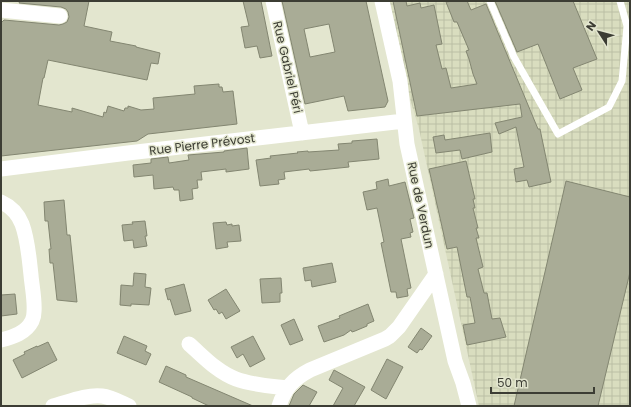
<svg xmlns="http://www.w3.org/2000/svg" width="631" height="407" viewBox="0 0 631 407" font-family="Poppins,sans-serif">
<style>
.industrial{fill:url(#industrial-grid)}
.building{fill:#a9ac96;stroke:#838671;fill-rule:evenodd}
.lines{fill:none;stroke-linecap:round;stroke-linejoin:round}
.service{stroke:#fff;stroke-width:7}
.minor{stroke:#fff;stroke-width:15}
.labels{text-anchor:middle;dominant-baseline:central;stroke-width:3;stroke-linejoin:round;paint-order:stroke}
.street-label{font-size:12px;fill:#3c3d34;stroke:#e3e6cf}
</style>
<defs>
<pattern id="industrial-grid" width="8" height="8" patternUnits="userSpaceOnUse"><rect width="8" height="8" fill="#d9ddbf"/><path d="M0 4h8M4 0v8" fill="none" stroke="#bbbfa5"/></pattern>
</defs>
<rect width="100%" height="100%" fill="#e3e6cf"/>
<path class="industrial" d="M381 1H630V406H479L419 129Z"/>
<path class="building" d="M20 1H89L84 26 112 32 110 41 136 46V47L160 53 158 64 151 63 147 80 48 60 44 78H43L38 105 72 112V108L103 117 104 112 106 113 108 106 124 111 125 108H128V106L141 110 154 109 153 98 195 94 194 86 219 84V87H222L223 92 233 91 237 124 148 134 137 141 1 156V23L4 20 59 25 63 24 67 22 69 17 68 12 66 9 61 7 19 3Z
M243 1H261L272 56 260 58 257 46 245 48 241 27 249 26Z
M282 1H366L388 101 385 107 348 111 344 96 305 104ZM329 24 335 52 310 57 304 29Z
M393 1H406L407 6 420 3 421 8 434 5 442 44 436 45 442 69 446 68 451 88 477 84 473 74 469 59 466 51 469 50 457 22H454L446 2 453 1H467L471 10 486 4 538 129H540L551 182 529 187 527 180 516 182 514 169 524 167 516 127 499 134 495 123 522 117 520 104 417 116Z
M495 1H573L597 59 573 68 582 90 560 99 538 44 517 52Z
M490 133 492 152 462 159 460 150 436 153 433 137 444 135 445 140Z
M377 139 379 159 348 162 349 167 310 171 309 169 284 172 285 179 278 180 279 184 260 186 256 160 271 158 270 156 298 153 297 152 308 151V152L339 150 338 144 352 143V141Z
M247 148 249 169 226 172V169L201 172 202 180H197L198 188 192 189 193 199 180 201 179 190H174L173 187 154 189 153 175 134 177 133 165 151 163V159L168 157 169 163 189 160 188 155 224 152V151Z
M466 161 475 199H473L475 208H473L478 228H476L479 238H476L483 267 478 269 484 293H487L492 319 500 318 506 337 467 345 463 325 475 323 470 297H467L457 247 447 249 429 169Z
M388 179 389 186 405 182 414 218 410 219 413 232 410 233 411 237 401 239 411 288 407 289 408 296 397 298 396 292H391L381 243 384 242 377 208 367 210 363 192 377 189 376 182Z
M566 181 630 197V272L598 406H514Z
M64 200 67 235H70L77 302 57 300 53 263H50L49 249H51L48 221H45L44 202Z
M145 221 147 236H145L147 246 134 248 133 240 124 241 122 225 133 224 132 222Z
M226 222 227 225 232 224V226L239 225 241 241 227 242 228 247 216 249 213 223Z
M332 263 336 282 312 287 311 280 305 281 303 268Z
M134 273 146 274 145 287 151 288 149 305 131 304V306L120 305 121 285 133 286Z
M281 278 282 293H280V302L262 303 260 279Z
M184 284 191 311 175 315 170 299 168 300 165 289Z
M226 289 240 311 226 319 222 312 219 314 216 309 214 310 208 300Z
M15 294 17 314 1 316V295Z
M368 304 374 321 367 324V326L355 331 352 332 351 330 344 335 324 342 318 326 340 318 339 316Z
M294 319 303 340 290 345 281 325Z
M421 328 432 336 422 350 420 349 417 353 408 347Z
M124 336 147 346 145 351 151 354 146 365 117 353Z
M253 336 265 359 250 367 243 354 237 358 231 347Z
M48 342 57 360 22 378 13 360 25 354 24 352 37 346V347Z
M387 359 403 367 386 399 371 390Z
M166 366 186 375V377L253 406H209L192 398V397L159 382Z
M334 370 365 387 354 406H333L343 388 329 380Z
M303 385 317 392 309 406H289L294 394Z"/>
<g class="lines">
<path class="service" d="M490 1 514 57 558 134 609 107 622 81 627 26 620 1"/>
<path class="minor" d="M273 1 302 133
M382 1 400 81 407 144 455 361 463 383 469 406
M1 10 60 16
M1 169 128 153 404 121
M1 202C10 206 18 214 22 224 28 240 29 258 31 275 32 287 35 300 34 312 34 315 33 319 32 321 26 333 13 337 1 340
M189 344C203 356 217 372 236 379 252 385 270 386 287 388
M53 406C68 402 87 394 102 396 111 397 120 402 129 406
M279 406C285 388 293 379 310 370L385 339 390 336 399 327 436 274"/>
</g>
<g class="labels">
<g class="street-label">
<text transform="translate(288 67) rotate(77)">Rue Gabriel Péri</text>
<text transform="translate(202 144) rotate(-7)">Rue Pierre Prévost</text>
<text transform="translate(421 205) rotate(78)">Rue de Verdun</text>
</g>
</g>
<rect width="631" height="407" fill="none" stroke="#3c3d34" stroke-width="4"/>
<g transform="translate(599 32) rotate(306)" stroke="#e3e6cf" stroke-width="3" paint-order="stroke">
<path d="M0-3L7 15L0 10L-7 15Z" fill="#3c3d34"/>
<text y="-6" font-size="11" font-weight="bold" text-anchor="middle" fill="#3c3d34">N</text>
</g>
<path d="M491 387v6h103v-6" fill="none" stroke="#3c3d34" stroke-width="2"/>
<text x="497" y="387" font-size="12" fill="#3c3d34" stroke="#e3e6cf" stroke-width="3" paint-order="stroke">50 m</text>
</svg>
